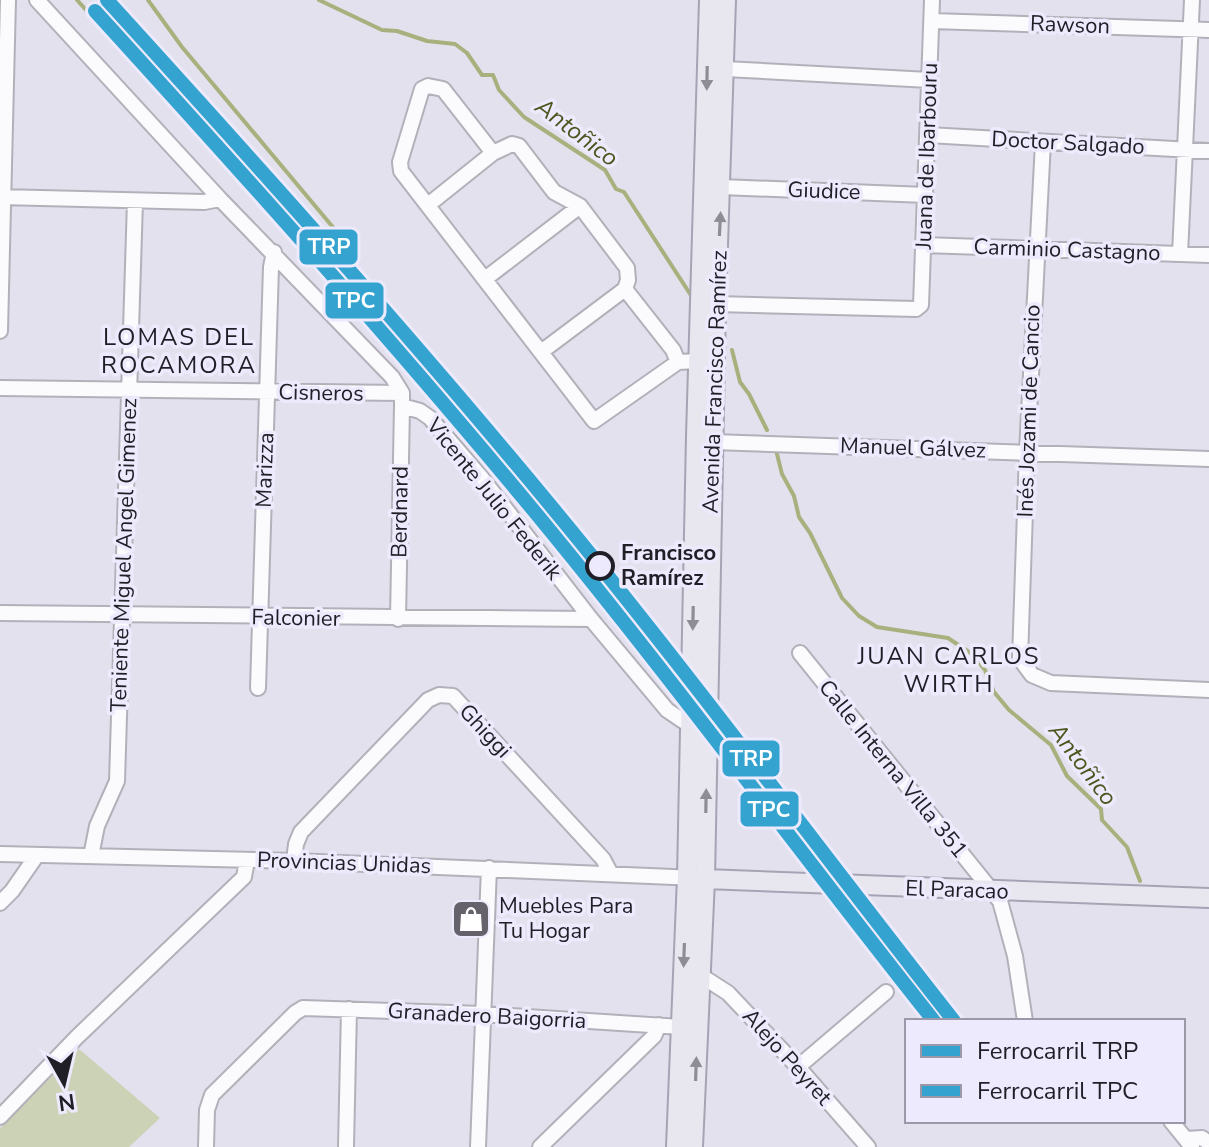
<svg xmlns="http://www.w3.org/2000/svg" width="1209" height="1147" viewBox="0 0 1209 1147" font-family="'Nunito Sans',sans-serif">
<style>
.green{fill:#ccd2b5}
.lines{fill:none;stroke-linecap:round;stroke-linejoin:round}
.stream{stroke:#a8b17e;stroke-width:4}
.minor-casing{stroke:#b2b1ba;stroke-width:18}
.major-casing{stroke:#a7a3b4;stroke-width:22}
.minor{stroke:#fbfafc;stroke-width:14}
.major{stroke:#e8e7ef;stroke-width:18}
.rail-1-casing{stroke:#eeeafd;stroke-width:20}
.rail-2-casing{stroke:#eeeafd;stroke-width:20}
.rail-1{stroke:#34a3cf;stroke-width:14}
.rail-2{stroke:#34a3cf;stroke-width:14}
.oneway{fill:#8e8d95}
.stop-dot{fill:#eeeafd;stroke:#201e26;stroke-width:4}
.labels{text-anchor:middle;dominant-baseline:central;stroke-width:7;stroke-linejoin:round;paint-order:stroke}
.street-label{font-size:22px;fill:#201e26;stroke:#eeeafd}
.stop-label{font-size:22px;font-weight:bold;fill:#201e26;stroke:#eeeafd;text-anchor:start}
.poi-label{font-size:22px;fill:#201e26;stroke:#eeeafd;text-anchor:start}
.water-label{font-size:24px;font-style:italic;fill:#4d561e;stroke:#eeeafd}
.neighbourhood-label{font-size:24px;letter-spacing:2px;fill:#201e26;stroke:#eeeafd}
.line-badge{stroke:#eeeafd;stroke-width:3}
.badge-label{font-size:22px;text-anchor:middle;font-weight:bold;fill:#fff}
</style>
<rect width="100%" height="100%" fill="#e4e1ee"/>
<path class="green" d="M79 1049 160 1118 129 1147H0V1128Z"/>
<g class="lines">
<path class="stream" d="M77 0 178 112 314 253 321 251
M148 0 182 47 347 244
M319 0 382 30 397 31 427 41 455 44 467 53 482 75H493L499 90 524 117 605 170 616 189 624 192 694 300
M732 350 740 382 749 394 767 430
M776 450 782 474 794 496 799 517 810 533 842 598 859 616 877 627 948 638 972 654 985 670 994 692 1009 710 1051 745 1067 776 1101 809 1102 820 1127 847 1140 881"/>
<g class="minor-casing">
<path id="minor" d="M37 0 220 199 392 377 402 393V406L420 411 430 418 481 477 591 619 667 710 689 725
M932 21 1209 30
M725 69 929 80
M928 135 1209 151
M1043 142 1027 452 1020 659 1032 675 1051 683 1209 690
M493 153 443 89 428 86 422 89 400 162 401 171 594 421 678 362 699 361
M721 187 926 195
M0 197 204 202 220 199
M428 205 493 153 512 144 519 146 554 192 580 206 627 268 628 280 625 289 673 350 678 362
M924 245 1209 255
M1180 254 1192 0
M485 279 580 206
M716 304 916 309 921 305 932 0
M0 331 8 0
M541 352 625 289
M0 388 402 393
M713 442 1209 459
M0 613 591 619
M398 619 402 406
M800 653 1000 901 1015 956 1025 1021
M258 688 271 267 274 252
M0 854 294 861 697 878
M91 856 97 826 117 781 135 201
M294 861 296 844 301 832 428 700 439 695 453 696 603 859 611 874
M0 903 12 891 37 855
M700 975 728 993 798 1067 868 1147
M798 1067 886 992
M0 1117 77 1037 244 877 247 860
M1171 1121 1192 1147
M1186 1139 1202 1138 1209 1143
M206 1147 207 1110 212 1095 295 1013 303 1008 482 1014 681 1027
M346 1147 349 1009
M478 1147 489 868
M540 1147 654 1036 659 1025"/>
</g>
<g class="major-casing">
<path id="major" d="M705 879 1209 898
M676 1147 687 877 696 436 709 0
M693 1147 705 879 716 306 726 0"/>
</g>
<use href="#minor" class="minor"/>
<use href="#major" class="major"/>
<g class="rail-1-casing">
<path id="rail-1" d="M107 0C258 166 408 333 551 506 690 674 819 850 954 1021"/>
</g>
<g class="rail-2-casing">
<path id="rail-2" d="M95 11C246 177 396 344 539 517 675 682 801 854 934 1021"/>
</g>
<use href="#rail-1" class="rail-1"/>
<use href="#rail-2" class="rail-2"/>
</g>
<defs><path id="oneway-solid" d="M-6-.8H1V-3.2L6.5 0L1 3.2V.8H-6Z" transform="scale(2)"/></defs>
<g class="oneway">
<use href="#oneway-solid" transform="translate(707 78) rotate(91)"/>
<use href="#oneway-solid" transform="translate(720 224) rotate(-87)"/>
<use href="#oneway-solid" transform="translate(693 618) rotate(91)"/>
<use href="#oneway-solid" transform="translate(706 801) rotate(-89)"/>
<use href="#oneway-solid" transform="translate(684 955) rotate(92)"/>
<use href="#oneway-solid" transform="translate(696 1069) rotate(-88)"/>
</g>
<defs>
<g id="shop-square" transform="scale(2)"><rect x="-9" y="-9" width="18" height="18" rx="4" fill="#65626c" stroke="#eeeafd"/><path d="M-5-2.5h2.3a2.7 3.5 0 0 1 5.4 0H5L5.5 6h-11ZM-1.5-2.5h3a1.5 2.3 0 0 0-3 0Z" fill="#fff"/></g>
</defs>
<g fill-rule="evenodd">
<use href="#shop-square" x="471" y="919"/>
</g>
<circle class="stop-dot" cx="600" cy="566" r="13"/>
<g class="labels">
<g class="street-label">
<text transform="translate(1070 25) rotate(2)">Rawson</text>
<text transform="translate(1068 143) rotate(3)">Doctor Salgado</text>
<text transform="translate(927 156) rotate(-88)">Juana de Ibarbouru</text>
<text transform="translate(824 191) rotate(2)">Giudice</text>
<text transform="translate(1067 250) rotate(2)">Carminio Castagno</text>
<text transform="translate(715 382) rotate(-88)">Avenida Francisco Ramírez</text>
<text transform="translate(321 393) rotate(1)">Cisneros</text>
<text transform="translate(1029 411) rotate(-88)">Inés Jozami de Cancio</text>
<text transform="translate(913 448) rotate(2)">Manuel Gálvez</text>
<text transform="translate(265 470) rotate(-88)">Marizza</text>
<text transform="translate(494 499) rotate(51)">Vicente Julio Federik</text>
<text transform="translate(400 512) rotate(-89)">Berdnard</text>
<text transform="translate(124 555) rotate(-88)">Teniente Miguel Angel Gimenez</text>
<text transform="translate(296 618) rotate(1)">Falconier</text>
<text transform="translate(485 731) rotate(47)">Ghiggi</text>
<text transform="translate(893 769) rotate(51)">Calle Interna Villa 351</text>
<text transform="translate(344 863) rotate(2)">Provincias Unidas</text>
<text transform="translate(957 890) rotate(2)">El Paracao</text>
<text transform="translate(487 1016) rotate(3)">Granadero Baigorria</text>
<text transform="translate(787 1057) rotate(48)">Alejo Peyret</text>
</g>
<g class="stop-label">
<text x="621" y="553">Francisco<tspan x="621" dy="25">Ramírez</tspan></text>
</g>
<g class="poi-label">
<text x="499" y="906">Muebles Para<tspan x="499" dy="25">Tu Hogar</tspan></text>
</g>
<g class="water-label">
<text transform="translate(577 132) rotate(37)">Antoñico</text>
<text transform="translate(1083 764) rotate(53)">Antoñico</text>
</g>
<g class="neighbourhood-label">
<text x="179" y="337">LOMAS DEL<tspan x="179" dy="28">ROCAMORA</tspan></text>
<text x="949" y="656">JUAN CARLOS<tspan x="949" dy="28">WIRTH</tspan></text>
</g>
</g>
<g class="line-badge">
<rect x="298" y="228" width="61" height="38" rx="8" fill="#34a3cf"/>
<rect x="324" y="281" width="61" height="39" rx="8" fill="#34a3cf"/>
<rect x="721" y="739" width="60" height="39" rx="8" fill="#34a3cf"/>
<rect x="739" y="790" width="61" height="38" rx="8" fill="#34a3cf"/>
</g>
<g class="badge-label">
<text x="329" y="254">TRP</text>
<text x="354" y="308">TPC</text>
<text x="751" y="766">TRP</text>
<text x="769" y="817">TPC</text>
</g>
<rect x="905" y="1019" width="280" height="104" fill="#eeeafd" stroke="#9c98a7" stroke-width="2"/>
<rect x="921" y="1045" width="40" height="12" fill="#34a3cf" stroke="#9c98a7" stroke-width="2"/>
<text x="977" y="1059" font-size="24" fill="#201e26">Ferrocarril TRP</text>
<rect x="921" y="1085" width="40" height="12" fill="#34a3cf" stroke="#9c98a7" stroke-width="2"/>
<text x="977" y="1099" font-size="24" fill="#201e26">Ferrocarril TPC</text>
<g transform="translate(64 1083) rotate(172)" stroke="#eeeafd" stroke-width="6" paint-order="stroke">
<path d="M0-6L14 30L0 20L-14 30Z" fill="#201e26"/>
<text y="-12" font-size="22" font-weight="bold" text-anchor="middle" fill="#201e26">N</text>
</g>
</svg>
